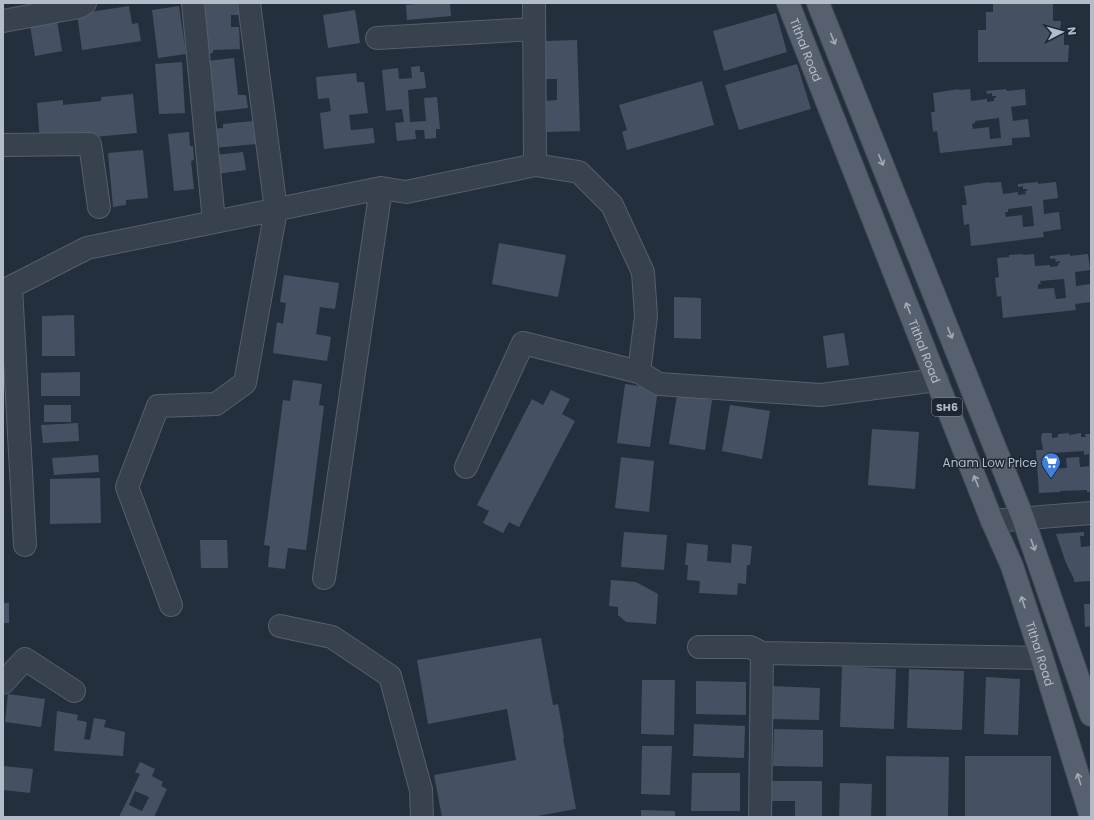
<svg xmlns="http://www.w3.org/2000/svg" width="1094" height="820" viewBox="0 0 1094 820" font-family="Poppins,sans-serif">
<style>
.building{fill:#455162;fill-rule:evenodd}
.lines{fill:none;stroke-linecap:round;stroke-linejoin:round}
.minor-casing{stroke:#565f6c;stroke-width:24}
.primary-casing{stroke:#414a57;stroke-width:24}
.minor{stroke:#38414e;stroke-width:22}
.primary{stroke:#56606e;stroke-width:22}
.oneway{stroke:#a1aab7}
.labels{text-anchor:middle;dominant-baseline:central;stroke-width:3;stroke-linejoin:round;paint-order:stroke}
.shield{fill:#1d2633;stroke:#878f9c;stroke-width:1}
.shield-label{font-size:11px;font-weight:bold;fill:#b4bcc9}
.street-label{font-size:12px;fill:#b4bcc9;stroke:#1d2633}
.poi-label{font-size:12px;fill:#b4bcc9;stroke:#1d2633;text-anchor:end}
</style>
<rect width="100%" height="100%" fill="#242f3e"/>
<path class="building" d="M203 3H238L239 15H231V27H239L240 49 213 50V53L206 54Z
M427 3H450L451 16 407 20 406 5Z
M993 3H1053V21H1061L1060 30H1064V45H1069L1068 62H978V30H986V12H993Z
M129 6 132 24 138 23 141 41 82 50 77 14Z
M179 6 186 54 158 58 152 10Z
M355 10 360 43 328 48 323 15Z
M776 13 787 52 724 71 713 31Z
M57 20 62 51 35 56 30 25Z
M577 40 580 131 547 132 546 101 557 100V79H545L544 41Z
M234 58 238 95H246L248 108 212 112 207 61Z
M182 62 185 113 159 114 155 64Z
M797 64 811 109 739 130 725 85Z
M420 66V72H424L426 88 408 90 410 122 426 121 424 98 437 97 440 129H436V138L425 139 424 130H415L416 139 397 141 395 123 404 122 402 109 386 111 382 70 398 68 399 79 412 78 411 67Z
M356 73 357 82H364L368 113 349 115 351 130 373 128 375 143 324 149 320 113 331 111 329 98 318 99 316 77Z
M702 81 714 125 627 150 622 132 627 130 619 105Z
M959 89V90L970 89 971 101 987 99V102L994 101V98H996V96H992V93L987 94 986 91 1006 89 1007 91 1025 89 1026 105 1011 107 1013 121 1028 119 1030 137 1012 138V145L940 153 937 131 933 132 931 112H935L933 93ZM999 118 1001 138 990 139 989 127 973 129 972 124 975 123V121Z
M133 94 137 133 40 142 37 103 63 100V105L101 101V97Z
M253 121 256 144 214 148 211 129 223 128V124Z
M189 132 190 146H193L194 160 191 161 194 189 174 191 168 134Z
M143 150 148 198 126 200V205L113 207 108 153Z
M243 152 246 170 217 174 215 155Z
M990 182V183L1001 182 1003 194 1018 192V195L1026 194 1025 191H1027V189H1023V186L1018 187V184L1038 182V184L1056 182 1058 198 1043 200 1044 214 1059 212 1061 229 1043 232 1044 237 971 246 969 224 964 225 962 205H967L964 186ZM1032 206 1034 226 1023 227 1022 215 1006 217 1005 212H1008V209Z
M499 243 566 255 558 297 492 284Z
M1023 254V255L1034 254 1035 266 1050 265V267L1058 266V263H1060V261L1056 262 1055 258 1050 259V256L1070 254V256L1088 254 1090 270 1075 272 1076 286 1091 284V302L1075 304 1076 310 1003 318 1001 296 997 297 995 278 999 277 997 258 1009 257V255ZM1064 279 1066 298 1056 299 1054 288 1038 289V284H1041L1040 281Z
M284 275 339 283 335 309 320 307 316 334 331 337 327 361 273 353 277 322 283 324 286 303 280 302Z
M674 297 701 298V339L674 338Z
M74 315 75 356H42V316Z
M844 333 849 365 827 368 823 336Z
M80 372V396H41V373Z
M293 380 322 384 319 405 324 406 306 550 288 548 285 569 268 567 270 546 264 545 283 400 290 401Z
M625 384 658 389 650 447 617 443Z
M551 390 570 399 562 414 575 421 519 527 509 522 503 533 483 523 489 511 477 505 532 399 543 405Z
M677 395 712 400 705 450 669 444Z
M44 405H71V422H44Z
M730 405 770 411 762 459 722 451Z
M78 423 79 441 43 443 41 425Z
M872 429 919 432 915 489 868 485Z
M1042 433H1052V438L1058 437V434L1069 433V435L1081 433V437H1086L1085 434H1091V492H1087V490L1060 491V492L1039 493 1036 450H1043L1041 438ZM1084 451V455L1089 454V466L1080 467 1079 457 1066 458 1067 468 1052 469V453Z
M98 455 99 472 54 475 52 458Z
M621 457 654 461 649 512 615 508Z
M100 478 101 523 50 524V479Z
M624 532 667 535 664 570 621 567Z
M1084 532V536H1080L1081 547 1091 546V581L1074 582V579L1066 563 1056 534Z
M200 540H227L228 568H201Z
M687 543 708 545 707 561 731 563 732 544 752 546 750 565H747L746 584 738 583 737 595 699 593 700 581 687 580 688 565H685Z
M611 580 636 582 658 594 656 624 626 622 618 615V607L609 606Z
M3 603H9V623H3Z
M1084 604H1091V626L1085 627Z
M541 638 553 705 558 704 564 738H563L576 809 532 817H442L434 775 516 760 507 709 428 724 417 660Z
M842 666 896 669 894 729 840 727Z
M909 669 964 671 962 730 907 728Z
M986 677 1020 679 1018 735 984 734Z
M642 680H675L674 735 641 734Z
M696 681 746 682V715L696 714Z
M768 686 820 688 819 720 768 719Z
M8 694 45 699 41 727 5 722Z
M57 711 78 715 77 720 87 722 84 739 90 740 94 718 106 720 104 727 125 732 123 756 54 751Z
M694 724 745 726 744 758 693 756Z
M774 729 823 730V767L773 766Z
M642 746H672L670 795 641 794Z
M886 756 949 757 948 817 886 816Z
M965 756H1051V817H965Z
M140 762 155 769 152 776 163 782 161 786 167 789 154 817H119L140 774 135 772ZM135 791 149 797 142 811 129 805Z
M3 766 33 769 30 793 3 790Z
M692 773H740V811H691Z
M768 781H822V817H795V801H768Z
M840 783 872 784 871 817H839Z
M641 810 675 811V817H641Z"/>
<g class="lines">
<g class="minor-casing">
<path id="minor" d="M193 3 214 222
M534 3 535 165
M3 21 79 7 85 3
M377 38 534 29
M3 145 90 144 99 207
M11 287 25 545
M3 291 87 248 381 188 406 192 535 165 579 172 612 205 643 272 646 316 639 372 659 384 821 395 937 380
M466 467 523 343 639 372
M992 521 1091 513
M324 578 381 188
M171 605 127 487 158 406 216 404 245 383 276 210 249 3
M280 626 332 637 390 676 421 790 422 817
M699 647H750L762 653 1042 658
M3 683 25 659 74 691
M760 817 762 653"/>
</g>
<g class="primary-casing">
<g id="primary">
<path id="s1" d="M788 3 992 521 1012 566 1042 658 1091 817"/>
<path d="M818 3 1023 518 1091 715"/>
</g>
</g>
<use href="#minor" class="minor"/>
<use href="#primary" class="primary"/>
</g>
<defs><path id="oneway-shaft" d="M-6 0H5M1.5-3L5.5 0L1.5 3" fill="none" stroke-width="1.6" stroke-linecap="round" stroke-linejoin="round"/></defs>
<g class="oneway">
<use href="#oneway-shaft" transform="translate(833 39) rotate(68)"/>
<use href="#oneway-shaft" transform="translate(881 160) rotate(68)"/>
<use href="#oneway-shaft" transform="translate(908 308) rotate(-112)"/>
<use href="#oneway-shaft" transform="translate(950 333) rotate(68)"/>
<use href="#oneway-shaft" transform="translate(976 481) rotate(-112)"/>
<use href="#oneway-shaft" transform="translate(1033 545) rotate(71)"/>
<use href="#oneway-shaft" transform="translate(1023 602) rotate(-108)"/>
<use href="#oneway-shaft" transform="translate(1079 779) rotate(-107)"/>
</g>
<defs>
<g id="supermarket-pin" transform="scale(1)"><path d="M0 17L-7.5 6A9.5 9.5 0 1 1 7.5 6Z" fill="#3f7fe0" stroke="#1d2633"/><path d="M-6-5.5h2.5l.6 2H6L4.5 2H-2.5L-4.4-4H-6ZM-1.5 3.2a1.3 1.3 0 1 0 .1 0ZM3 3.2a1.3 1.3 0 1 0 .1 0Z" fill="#fff"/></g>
</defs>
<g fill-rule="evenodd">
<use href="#supermarket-pin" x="1051" y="462"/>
</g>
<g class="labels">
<rect class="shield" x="932" y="398" width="30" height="18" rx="3"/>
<g class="shield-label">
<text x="947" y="407">SH6</text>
</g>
<g class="street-label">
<text stroke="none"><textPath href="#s1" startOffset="50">Tithal Road</textPath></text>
<text stroke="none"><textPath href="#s1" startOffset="374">Tithal Road</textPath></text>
<text stroke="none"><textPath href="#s1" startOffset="698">Tithal Road</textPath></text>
</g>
<g class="poi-label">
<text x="1037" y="462">Anam Low Price</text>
</g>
</g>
<rect width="1094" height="820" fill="none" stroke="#b4bcc9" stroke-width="8"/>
<g transform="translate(1062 32) rotate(84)" stroke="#1d2633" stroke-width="3" paint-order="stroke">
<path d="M0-3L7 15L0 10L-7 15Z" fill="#b4bcc9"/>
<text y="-6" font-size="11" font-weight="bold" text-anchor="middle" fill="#b4bcc9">N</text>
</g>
</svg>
